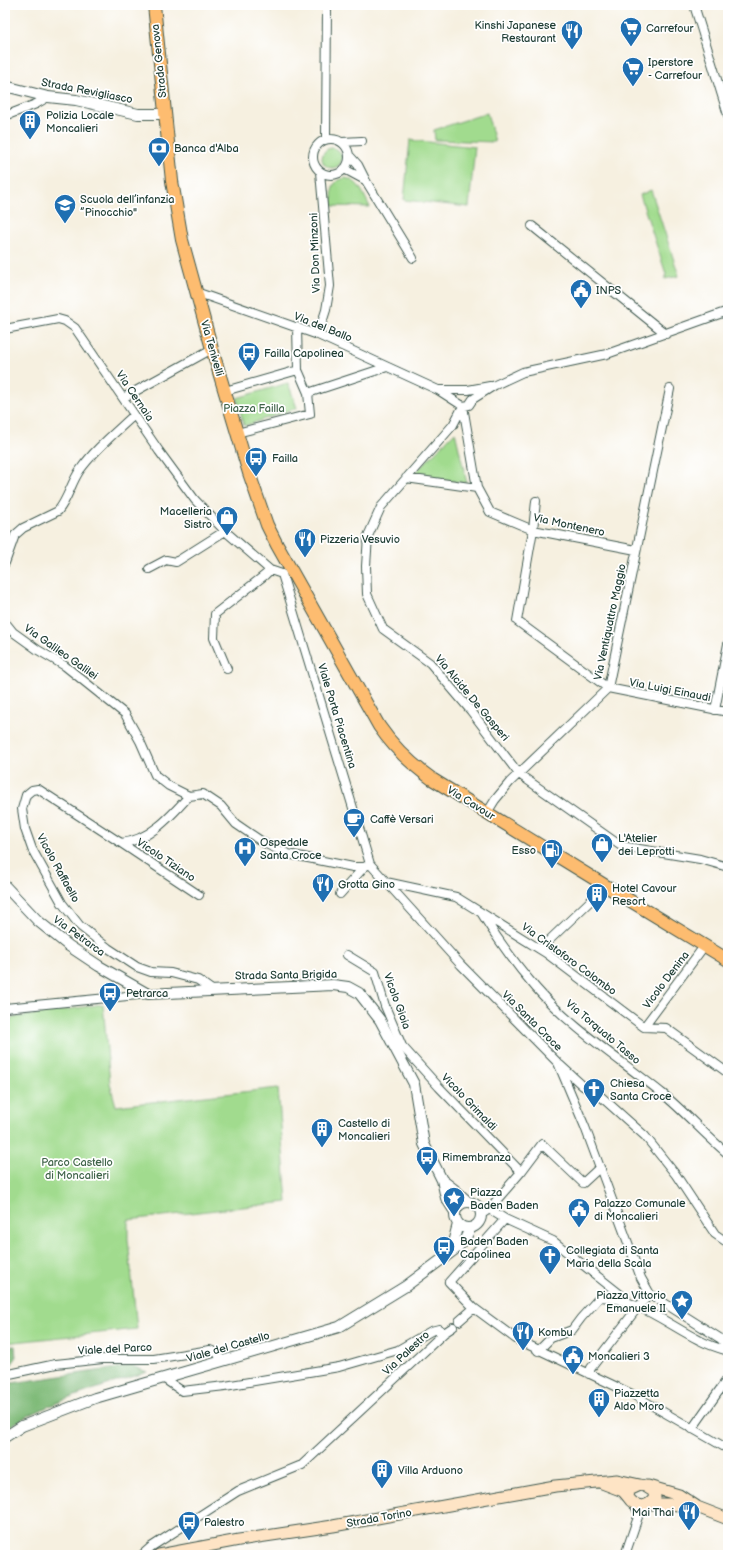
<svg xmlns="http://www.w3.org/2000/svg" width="733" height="1560" viewBox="0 0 733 1560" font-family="'Balsamiq Sans',sans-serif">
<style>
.green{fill:#a1db8e;stroke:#608c61}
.forest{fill:#80bb79;stroke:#507c56}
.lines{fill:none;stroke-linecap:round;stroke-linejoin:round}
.minor-casing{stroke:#3f584e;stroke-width:10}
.tertiary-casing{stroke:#3f584e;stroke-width:12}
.secondary-casing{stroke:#3f584e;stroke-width:13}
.primary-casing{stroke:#3f584e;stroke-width:14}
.minor{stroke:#fff;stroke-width:8}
.tertiary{stroke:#fff;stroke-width:10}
.secondary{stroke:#fee4c5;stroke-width:11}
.primary{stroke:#fdbc6f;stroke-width:12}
.labels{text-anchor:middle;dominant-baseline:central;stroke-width:3.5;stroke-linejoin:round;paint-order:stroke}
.poi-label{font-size:11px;fill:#1f3d34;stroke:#fff;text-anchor:start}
.street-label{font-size:11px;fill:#1f3d34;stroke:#fff}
.park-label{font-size:11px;fill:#40644a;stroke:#fff}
</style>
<rect width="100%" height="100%" fill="#fff"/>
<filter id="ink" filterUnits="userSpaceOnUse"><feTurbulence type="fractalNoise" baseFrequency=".025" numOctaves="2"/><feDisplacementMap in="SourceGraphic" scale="8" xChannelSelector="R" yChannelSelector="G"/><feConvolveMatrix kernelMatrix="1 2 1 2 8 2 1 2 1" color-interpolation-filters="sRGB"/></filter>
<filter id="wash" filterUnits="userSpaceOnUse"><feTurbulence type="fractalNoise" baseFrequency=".012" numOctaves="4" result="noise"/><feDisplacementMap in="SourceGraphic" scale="16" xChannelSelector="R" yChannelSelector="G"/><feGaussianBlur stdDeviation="0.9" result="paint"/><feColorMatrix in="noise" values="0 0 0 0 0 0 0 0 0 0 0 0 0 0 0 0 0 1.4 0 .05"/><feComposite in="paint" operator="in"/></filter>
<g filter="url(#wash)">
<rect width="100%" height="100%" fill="#f6f0e0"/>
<path class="green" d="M487 113 495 142 435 140 434 130Z
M410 140 475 147 469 207 404 200Z
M322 158a10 10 0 1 1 20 0a10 10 0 1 1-20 0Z
M346 178C360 181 364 196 370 207L333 206C332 192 329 181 346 178Z
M651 190 679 276 665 279 666 274 640 195Z
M288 383 297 408 244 426 237 398Z
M455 432 467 483 412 476Z
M103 1004 110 1084 116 1106 278 1088 287 1202 128 1220V1239L137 1329 5 1343V1019Z"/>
<path class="forest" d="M5 1346H15L16 1358 11 1365 5 1366Z
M132 1366 147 1372C99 1388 48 1402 5 1429V1384Z"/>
</g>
<g filter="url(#ink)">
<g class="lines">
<g class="minor-casing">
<path id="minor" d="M694 5 728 115
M5 116 36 104 48 97
M313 157a18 18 0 1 1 36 0a18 18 0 1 1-36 0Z
M326 139 327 5
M342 142 362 141
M349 155 358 165 366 181 413 258
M344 169 352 173 365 180
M532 226 666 334
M196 292 318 335 438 390 463 406 469 405 473 399 495 385 523 372 607 354 728 311
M297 327 298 370
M5 329 58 319 65 321 75 328 159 451 195 500 225 531 270 570 282 574
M318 335 326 310 330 286 320 172
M438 390H468L490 386
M225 391 298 370 308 393 310 414 237 433
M308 393 387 367
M123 398 212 349
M463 406 453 425 381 507 368 536 366 566 367 594 383 629 430 663 471 711 519 774 621 846 700 859 728 867
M463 406 477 488 490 512 533 530 636 550
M406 478 477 488
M536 501 533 530 517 621 608 688 728 712
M5 563 15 535 23 528 58 511C68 499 71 483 80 470 95 449 116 432 134 415
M149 569 166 560 176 562 225 531
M282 574 370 864 461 965 558 1063 585 1127 641 1278 650 1294 721 1339 728 1349
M5 622 13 632 38 650 65 666 125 714 140 741 155 775 169 786 189 796 203 794 221 806 236 824 264 843 288 854 353 867H364L370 864
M227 669 214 638 215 614 265 575 270 570
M715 710 728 644
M189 796C171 816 149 841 121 843L38 789 32 790 26 795 22 809 25 829 32 849 62 903 80 926 108 948 137 967 151 972 171 973 198 980 212 990
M487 813 495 800 510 782 608 688 670 389
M121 843 199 895
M386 882 456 897 546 953 644 1027 666 1028 728 1073
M340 894 364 867
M482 914C498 940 516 965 536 988 572 1029 621 1060 663 1094 686 1113 705 1135 728 1154
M540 949 606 886
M347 955 375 972 385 1006 402 1046 439 1087 521 1172
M5 1008 148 994
M644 1027 705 945
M560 1065 583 1086 597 1093 645 1136 676 1175 715 1234 728 1243
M489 1209 505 1219 553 1241 626 1299
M481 1213 485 1212 489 1209 521 1172 542 1144 583 1183 596 1171 601 1169
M505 1219 449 1282 474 1308 516 1339 632 1394 728 1449
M459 1321 474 1308
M444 1333 453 1327
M538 1351 551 1338 572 1330 581 1318 600 1297C636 1298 667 1324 699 1340 708 1345 718 1348 728 1351
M589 1374 591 1368 638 1307 650 1294
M5 1375 56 1364 103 1359H154L210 1350 217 1353 222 1361
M692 1429 728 1378
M142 1555 151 1547 238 1491 302 1465 444 1333 439 1329 431 1331 398 1350 339 1367 225 1386 182 1391 163 1378
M625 1555 638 1517 639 1514 634 1504"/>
</g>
<g class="tertiary-casing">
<path id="tertiary" d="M5 86 48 97 76 100 138 114H164
M5 886 38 921 69 946 99 966 148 994 333 985 348 987 359 993 380 1020 414 1084 424 1144 442 1180 446 1198 455 1212
M442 1180 455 1190 468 1202
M455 1215a13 13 0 1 1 26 0a13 13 0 1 1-26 0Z
M448 1252 454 1239 458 1224
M5 1437 22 1426 95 1398 339 1327 406 1286 457 1248 465 1239 470 1229"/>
</g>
<g class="secondary-casing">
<path id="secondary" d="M602 1483 623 1491 628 1497
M640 1485 645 1486 653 1491 655 1497C648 1509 635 1508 628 1497L629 1490Z
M648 1486 679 1495 696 1506
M649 1504H669L697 1507 728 1519
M159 1555 239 1540 333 1526 555 1486 617 1480 640 1485"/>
</g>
<g class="primary-casing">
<path id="primary" d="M154 5 172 181 182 240 212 349 249 473 267 525 277 545 379 726C394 748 411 764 432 779L606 886 728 960"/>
</g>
<use href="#minor" class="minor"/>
<use href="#tertiary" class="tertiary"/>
<use href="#secondary" class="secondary"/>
<use href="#primary" class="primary"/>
</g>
</g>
<defs>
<g id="supermarket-pin" transform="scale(1.15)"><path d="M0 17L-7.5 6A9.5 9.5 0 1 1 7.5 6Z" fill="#1f6fb2" stroke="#fff"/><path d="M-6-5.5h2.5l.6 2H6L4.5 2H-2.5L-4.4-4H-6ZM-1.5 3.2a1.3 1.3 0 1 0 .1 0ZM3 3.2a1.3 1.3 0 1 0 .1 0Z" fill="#fff"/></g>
<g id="restaurant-pin" transform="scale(1.15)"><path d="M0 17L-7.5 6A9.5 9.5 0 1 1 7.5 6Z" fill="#1f6fb2" stroke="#fff"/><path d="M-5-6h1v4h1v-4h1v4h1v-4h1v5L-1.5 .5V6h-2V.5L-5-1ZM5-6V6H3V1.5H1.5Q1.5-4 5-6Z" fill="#fff"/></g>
<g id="building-pin" transform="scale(1.15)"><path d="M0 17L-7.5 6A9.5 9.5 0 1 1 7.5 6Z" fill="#1f6fb2" stroke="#fff"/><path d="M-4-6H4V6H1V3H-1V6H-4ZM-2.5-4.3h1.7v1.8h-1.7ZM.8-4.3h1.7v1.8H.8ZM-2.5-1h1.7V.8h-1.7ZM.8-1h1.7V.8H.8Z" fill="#fff"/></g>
<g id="bank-pin" transform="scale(1.15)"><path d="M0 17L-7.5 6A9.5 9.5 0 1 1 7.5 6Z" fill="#1f6fb2" stroke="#fff"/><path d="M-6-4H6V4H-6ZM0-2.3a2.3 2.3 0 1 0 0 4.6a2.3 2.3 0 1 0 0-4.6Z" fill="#fff"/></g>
<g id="school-pin" transform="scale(1.15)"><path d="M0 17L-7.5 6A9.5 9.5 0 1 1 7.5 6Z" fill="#1f6fb2" stroke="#fff"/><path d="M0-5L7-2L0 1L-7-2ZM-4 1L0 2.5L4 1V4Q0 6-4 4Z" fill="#fff"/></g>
<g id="civic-pin" transform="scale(1.15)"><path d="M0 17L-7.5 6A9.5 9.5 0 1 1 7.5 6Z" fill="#1f6fb2" stroke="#fff"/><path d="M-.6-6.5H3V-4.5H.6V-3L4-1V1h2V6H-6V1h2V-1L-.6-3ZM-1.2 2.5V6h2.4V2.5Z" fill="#fff"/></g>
<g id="bus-pin" transform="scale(1.15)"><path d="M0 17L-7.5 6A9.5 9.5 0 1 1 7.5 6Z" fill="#1f6fb2" stroke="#fff"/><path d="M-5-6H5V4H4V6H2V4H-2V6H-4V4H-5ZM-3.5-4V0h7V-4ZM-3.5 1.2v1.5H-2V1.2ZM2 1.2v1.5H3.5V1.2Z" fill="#fff"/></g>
<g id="shop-pin" transform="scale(1.15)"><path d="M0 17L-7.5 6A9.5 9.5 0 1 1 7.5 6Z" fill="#1f6fb2" stroke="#fff"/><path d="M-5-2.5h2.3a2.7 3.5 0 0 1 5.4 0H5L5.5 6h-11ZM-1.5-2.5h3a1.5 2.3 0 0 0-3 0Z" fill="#fff"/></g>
<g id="cafe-pin" transform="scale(1.15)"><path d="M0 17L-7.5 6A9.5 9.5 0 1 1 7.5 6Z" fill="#1f6fb2" stroke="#fff"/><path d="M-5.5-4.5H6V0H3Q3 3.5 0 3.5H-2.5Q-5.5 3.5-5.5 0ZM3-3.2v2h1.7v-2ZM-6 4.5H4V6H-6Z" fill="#fff"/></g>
<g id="hospital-pin" transform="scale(1.15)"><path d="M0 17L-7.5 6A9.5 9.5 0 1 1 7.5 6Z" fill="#1f6fb2" stroke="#fff"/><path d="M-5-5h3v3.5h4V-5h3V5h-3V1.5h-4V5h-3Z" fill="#fff"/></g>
<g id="fuel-pin" transform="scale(1.15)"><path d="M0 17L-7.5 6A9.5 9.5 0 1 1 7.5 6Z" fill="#1f6fb2" stroke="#fff"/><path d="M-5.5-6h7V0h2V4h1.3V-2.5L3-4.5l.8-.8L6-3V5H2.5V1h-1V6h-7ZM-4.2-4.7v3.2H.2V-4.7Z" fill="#fff"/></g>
<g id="church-pin" transform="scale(1.15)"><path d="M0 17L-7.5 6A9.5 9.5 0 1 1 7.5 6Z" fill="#1f6fb2" stroke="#fff"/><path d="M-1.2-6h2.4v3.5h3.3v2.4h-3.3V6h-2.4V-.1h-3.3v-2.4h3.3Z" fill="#fff"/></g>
<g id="sight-pin" transform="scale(1.15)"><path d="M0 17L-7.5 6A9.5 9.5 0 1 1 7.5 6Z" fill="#1f6fb2" stroke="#fff"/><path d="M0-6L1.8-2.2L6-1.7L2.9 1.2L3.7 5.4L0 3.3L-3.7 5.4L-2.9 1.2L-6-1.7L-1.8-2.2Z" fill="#fff"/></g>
</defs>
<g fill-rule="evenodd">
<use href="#supermarket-pin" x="631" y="28"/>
<use href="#restaurant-pin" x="572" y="31"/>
<use href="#supermarket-pin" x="633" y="68"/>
<use href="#building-pin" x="30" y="121"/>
<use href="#bank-pin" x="159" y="148"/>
<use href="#school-pin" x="65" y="205"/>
<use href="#civic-pin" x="581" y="290"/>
<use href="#bus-pin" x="249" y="353"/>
<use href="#bus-pin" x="256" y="458"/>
<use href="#shop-pin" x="227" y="517"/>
<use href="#restaurant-pin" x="305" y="539"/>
<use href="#cafe-pin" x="354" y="819"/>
<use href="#shop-pin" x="602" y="844"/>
<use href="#hospital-pin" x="245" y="848"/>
<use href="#fuel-pin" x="552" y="850"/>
<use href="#restaurant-pin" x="323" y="884"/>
<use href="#building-pin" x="597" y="894"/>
<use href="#bus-pin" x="110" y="993"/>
<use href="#church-pin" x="594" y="1089"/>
<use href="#building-pin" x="322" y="1129"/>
<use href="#bus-pin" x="427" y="1157"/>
<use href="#sight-pin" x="454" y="1198"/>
<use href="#civic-pin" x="579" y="1209"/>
<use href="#bus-pin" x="444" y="1247"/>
<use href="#church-pin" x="550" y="1256"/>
<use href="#sight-pin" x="682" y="1301"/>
<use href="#restaurant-pin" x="523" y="1332"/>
<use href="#civic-pin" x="573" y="1356"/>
<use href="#building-pin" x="599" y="1399"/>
<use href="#building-pin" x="382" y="1470"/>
<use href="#restaurant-pin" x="689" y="1512"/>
<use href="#bus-pin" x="189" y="1522"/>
</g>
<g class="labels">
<g class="poi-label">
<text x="556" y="25" text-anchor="end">Kinshi Japanese<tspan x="556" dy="13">Restaurant</tspan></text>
<text x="646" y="28">Carrefour</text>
<text x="648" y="62">Iperstore<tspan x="648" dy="13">- Carrefour</tspan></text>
<text x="46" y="115">Polizia Locale<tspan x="46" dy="13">Moncalieri</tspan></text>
<text x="174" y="148">Banca d'Alba</text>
<text x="80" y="199">Scuola dell’infanzia<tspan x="80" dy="13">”Pinocchio"</tspan></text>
<text x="596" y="290">INPS</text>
<text x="264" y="353">Failla Capolinea</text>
<text x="272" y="458">Failla</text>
<text x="212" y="511" text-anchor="end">Macelleria<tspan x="212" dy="13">Sistro</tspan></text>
<text x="320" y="539">Pizzeria Vesuvio</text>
<text x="370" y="819">Caffè Versari</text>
<text x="618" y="838">L'Atelier<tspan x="618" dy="13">dei Leprotti</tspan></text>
<text x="260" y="842">Ospedale<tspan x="260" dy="13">Santa Croce</tspan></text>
<text x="536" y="850" text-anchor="end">Esso</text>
<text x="338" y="884">Grotta Gino</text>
<text x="612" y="888">Hotel Cavour<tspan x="612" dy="13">Resort</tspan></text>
<text x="126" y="993">Petrarca</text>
<text x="610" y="1083">Chiesa<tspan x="610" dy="13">Santa Croce</tspan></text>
<text x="338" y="1123">Castello di<tspan x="338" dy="13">Moncalieri</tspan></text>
<text x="442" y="1157">Rimembranza</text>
<text x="470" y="1192">Piazza<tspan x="470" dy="13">Baden Baden</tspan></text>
<text x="594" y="1203">Palazzo Comunale<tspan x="594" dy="13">di Moncalieri</tspan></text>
<text x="460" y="1241">Baden Baden<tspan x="460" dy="13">Capolinea</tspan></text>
<text x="566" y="1250">Collegiata di Santa<tspan x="566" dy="13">Maria della Scala</tspan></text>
<text x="666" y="1295" text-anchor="end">Piazza Vittorio<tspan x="666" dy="13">Emanuele II</tspan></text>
<text x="538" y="1332">Kombu</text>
<text x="588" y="1356">Moncalieri 3</text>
<text x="614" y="1393">Piazzetta<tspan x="614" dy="13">Aldo Moro</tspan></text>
<text x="398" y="1470">Villa Arduono</text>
<text x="674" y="1512" text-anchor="end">Mai Thai</text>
<text x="204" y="1522">Palestro</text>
</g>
<g class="street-label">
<text transform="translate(159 61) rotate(-96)">Strada Genova</text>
<text transform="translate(87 91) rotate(11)">Strada Revigliasco</text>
<text transform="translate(315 253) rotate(-92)">Via Don Minzoni</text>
<text transform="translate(323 327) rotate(22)">Via del Ballo</text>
<text transform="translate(212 348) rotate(74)">Via Tenivelli</text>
<text transform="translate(135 396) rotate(56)">Via Cernaia</text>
<text transform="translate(569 525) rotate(12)">Via Montenero</text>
<text transform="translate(610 622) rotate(-78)">Via Ventiquattro Maggio</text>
<text transform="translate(61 652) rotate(35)">Via Galileo Galilei</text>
<text transform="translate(670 690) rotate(11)">Via Luigi Einaudi</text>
<text transform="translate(472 698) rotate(50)">Via Alcide De Gasperi</text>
<text transform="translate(337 716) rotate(73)">Viale Porta Piacentina</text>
<text transform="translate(471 803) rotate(32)">Via Cavour</text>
<text transform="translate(166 860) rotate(34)">Vicolo Tiziano</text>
<text transform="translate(58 868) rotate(61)">Vicolo Raffaello</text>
<text transform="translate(79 936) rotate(36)">Via Petrarca</text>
<text transform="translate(569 959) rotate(36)">Via Cristoforo Colombo</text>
<text transform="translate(286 975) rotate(-1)">Strada Santa Brigida</text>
<text transform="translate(666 980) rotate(-53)">Vicolo Denina</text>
<text transform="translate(397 1001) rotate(70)">Vicolo Gioia</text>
<text transform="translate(532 1021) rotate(45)">Via Santa Croce</text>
<text transform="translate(603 1032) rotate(40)">Via Torquato Tasso</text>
<text transform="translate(469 1102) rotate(46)">Vicolo Grimaldi</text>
<text transform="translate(228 1347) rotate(-16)">Viale del Castello</text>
<text transform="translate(115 1349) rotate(-3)">Viale del Parco</text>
<text transform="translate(406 1353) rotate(-43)">Via Palestro</text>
<text transform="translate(379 1518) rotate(-10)">Strada Torino</text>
</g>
<g class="park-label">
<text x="254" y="408">Piazza Failla</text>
<text x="77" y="1162">Parco Castello<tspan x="77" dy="13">di Moncalieri</tspan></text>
</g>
</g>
<rect width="733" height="1560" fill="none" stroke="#fff" stroke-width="20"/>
</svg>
